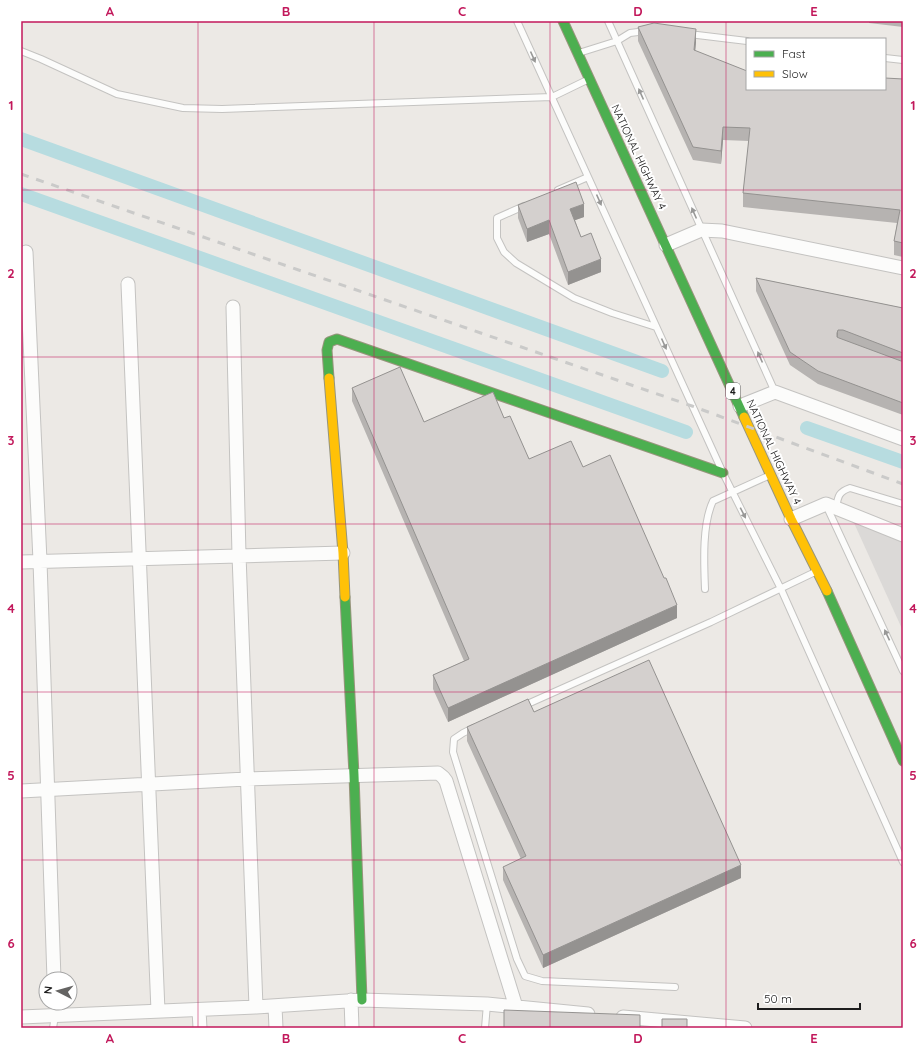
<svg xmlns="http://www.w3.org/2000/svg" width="924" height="1049" viewBox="0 0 924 1049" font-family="Quicksand,sans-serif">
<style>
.residential{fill:#dbd9d7}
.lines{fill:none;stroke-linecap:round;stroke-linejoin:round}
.canal{stroke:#b7dce0;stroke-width:14}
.lane-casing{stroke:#c4c3c1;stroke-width:8}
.street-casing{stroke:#c4c3c1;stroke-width:15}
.fast-casing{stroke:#97957c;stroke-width:11}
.slow-casing{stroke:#97957c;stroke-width:11}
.lane{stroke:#fcfcfb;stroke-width:6}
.street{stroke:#fcfcfb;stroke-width:13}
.fast{stroke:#4caf50;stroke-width:9}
.slow{stroke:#ffc107;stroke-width:9}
.rail{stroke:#cacac9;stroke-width:3;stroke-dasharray:8 8;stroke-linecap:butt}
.wall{fill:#b6b3b1}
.shaded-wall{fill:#949290}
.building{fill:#d4d0ce;stroke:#949290}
.oneway{fill:#989897}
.grid{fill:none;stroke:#c2185b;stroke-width:1;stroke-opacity:0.55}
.labels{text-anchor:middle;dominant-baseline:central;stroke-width:4;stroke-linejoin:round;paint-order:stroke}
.shield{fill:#fff;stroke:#616161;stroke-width:1}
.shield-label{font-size:10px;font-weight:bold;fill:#1d1d1d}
.street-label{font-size:11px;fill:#1d1d1d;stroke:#fff}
.neatline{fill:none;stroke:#c2185b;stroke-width:1.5}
.grid-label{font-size:13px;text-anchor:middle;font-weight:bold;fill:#c2185b}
</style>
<rect width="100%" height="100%" fill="#ece9e5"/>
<path class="residential" d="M854 523 903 542V631Z"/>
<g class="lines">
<path class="canal" d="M21 139 662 371
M21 194 686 432
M807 428 903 462"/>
<g class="lane-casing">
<path id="lane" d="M517 21 723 473 781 589 903 862
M608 21 775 392
M689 34 747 41
M21 51 41 59 117 94 183 108 222 109 552 97 587 80
M582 52 617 41 630 33 646 31
M885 58 903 60
M558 190 588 177
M524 206 497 218V238L504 252 516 263 574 298 612 313 656 327
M826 505 903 671
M836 508C838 497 838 492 850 488L903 504
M705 589C704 563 702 524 713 501L768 476
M523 706 711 622 815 572
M473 728 463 733 454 739 453 752 517 959 525 976 542 981 675 987
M53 1028 55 1016
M485 1028 487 1004"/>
</g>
<g class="street-casing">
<path id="street" d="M666 245 701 230 722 231 903 268
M26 252 40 561 54 979
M128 284 158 1011
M233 307 239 555 256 1007
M740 406 775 392 903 439
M791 519 826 504 903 535
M21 562 343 553
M21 791 246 779 438 773 443 777 446 781 516 1007
M351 1000 352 1028
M275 1006 276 1028
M199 1010 200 1028
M21 1017 256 1007 362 1000 487 1004 588 1014
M623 1017 745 1028"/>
</g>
<g class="fast-casing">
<path id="fast" d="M563 21 744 417
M329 378 327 350 329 342 337 339 723 473
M827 591 903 761
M345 597 354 775 362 1000"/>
</g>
<g class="slow-casing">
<path id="slow" d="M329 378 343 553 345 597
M744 417 791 519 827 591"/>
</g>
<use href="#lane" class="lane"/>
<use href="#street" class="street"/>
<use href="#fast" class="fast"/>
<use href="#slow" class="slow"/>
<path class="rail" d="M21 174 692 406 903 484"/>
</g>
<path class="wall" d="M869 21H903V27L869 23Z
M638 27 696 42 695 51 747 89 903 79V257L894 255V241L897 223 743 207V193L749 141 723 140 721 164 693 160 638 41Z
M518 205 584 217 575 220 581 237 601 272 568 285 549 234 527 242 518 218Z
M756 278 903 308V415L818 384 790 365 756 291Z
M352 388 424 422 504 418 529 459 583 467 677 618 448 722 433 689V675L464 661 352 401Z
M534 712 741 878 543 968 503 880V867L521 859 467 741V727Z"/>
<path class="shaded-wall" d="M696 29V42L694 64V50Z
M723 127V140L721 164V151Z
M584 204V217L570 222V209Z
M549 220V234L527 242V229Z
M601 259V272L568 285V272Z
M838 330V343L837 333Z
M677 605V618L448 722V708Z
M741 865V878L543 968V955Z"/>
<path class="building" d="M654 23 696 29 694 50 747 71V89H885V78L903 79V243L894 241 900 210 743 193 750 128 723 127 721 151 693 147 638 27Z
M576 182 584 204 570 209 581 237 591 233 601 259 568 272 549 220 527 229 518 205Z
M756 278 903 308V353L843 330H838L837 333V337L839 338 901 361H903V403L818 371 790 352Z
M400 367 424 422 493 392 504 418 510 416 529 459 571 441 583 467 610 455 664 578H666L677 605 448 708 433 675 469 659 352 388Z
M649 660 741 865 543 955 503 867 526 856 467 727 528 699 534 712Z
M504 1010 640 1015V1028H504Z
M662 1019H687V1028H662Z"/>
<defs><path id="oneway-solid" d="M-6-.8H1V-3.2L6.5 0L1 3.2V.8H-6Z"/></defs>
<g class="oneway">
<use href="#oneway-solid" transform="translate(533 57) rotate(66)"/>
<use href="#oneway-solid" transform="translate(641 94) rotate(-114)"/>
<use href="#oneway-solid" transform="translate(599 200) rotate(66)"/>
<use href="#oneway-solid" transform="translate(694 213) rotate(-114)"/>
<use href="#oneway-solid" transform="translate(664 344) rotate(66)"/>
<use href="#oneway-solid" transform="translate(760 357) rotate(-114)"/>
<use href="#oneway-solid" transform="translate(743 513) rotate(63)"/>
<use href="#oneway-solid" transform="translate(887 635) rotate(-115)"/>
</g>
<path class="grid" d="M198 21V1028M374 21V1028M550 21V1028M726 21V1028M21 190H903M21 357H903M21 524H903M21 692H903M21 860H903"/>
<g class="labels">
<rect class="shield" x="726" y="383" width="14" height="16" rx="3"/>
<g class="shield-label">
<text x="733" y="391">4</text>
</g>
<g class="street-label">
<text transform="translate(639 157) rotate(65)">NATIONAL HIGHWAY 4</text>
<text transform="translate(774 452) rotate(65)">NATIONAL HIGHWAY 4</text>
</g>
</g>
<rect width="924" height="1049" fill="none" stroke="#ffffff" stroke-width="44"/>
<rect x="746" y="38" width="140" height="52" fill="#ffffff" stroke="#a5a5a5"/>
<rect x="754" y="51" width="20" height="6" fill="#4caf50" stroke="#a5a5a5"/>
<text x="782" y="58" font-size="12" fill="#1d1d1d">Fast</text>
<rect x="754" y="71" width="20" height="6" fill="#ffc107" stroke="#a5a5a5"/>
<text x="782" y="78" font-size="12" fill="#1d1d1d">Slow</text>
<g transform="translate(58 991) rotate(276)"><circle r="19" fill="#ffffff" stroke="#a5a5a5"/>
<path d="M0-3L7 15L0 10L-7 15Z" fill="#656463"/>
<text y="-6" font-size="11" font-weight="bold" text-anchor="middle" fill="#1d1d1d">N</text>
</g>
<path d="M758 1003v6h102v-6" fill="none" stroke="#1d1d1d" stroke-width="2"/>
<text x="764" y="1003" font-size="12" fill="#1d1d1d" stroke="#ffffff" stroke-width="3" paint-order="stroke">50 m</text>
<rect x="22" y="22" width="880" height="1005" class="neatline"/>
<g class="grid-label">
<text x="110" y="16">A</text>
<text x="286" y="16">B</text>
<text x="462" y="16">C</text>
<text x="638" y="16">D</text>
<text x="814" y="16">E</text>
<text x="11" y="110">1</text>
<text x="913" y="110">1</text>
<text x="11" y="278">2</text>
<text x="913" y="278">2</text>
<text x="11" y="445">3</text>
<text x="913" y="445">3</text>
<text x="11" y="613">4</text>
<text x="913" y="613">4</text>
<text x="11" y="780">5</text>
<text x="913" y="780">5</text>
<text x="11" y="948">6</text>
<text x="913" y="948">6</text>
<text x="110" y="1043">A</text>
<text x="286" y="1043">B</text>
<text x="462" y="1043">C</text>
<text x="638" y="1043">D</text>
<text x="814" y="1043">E</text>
</g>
</svg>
